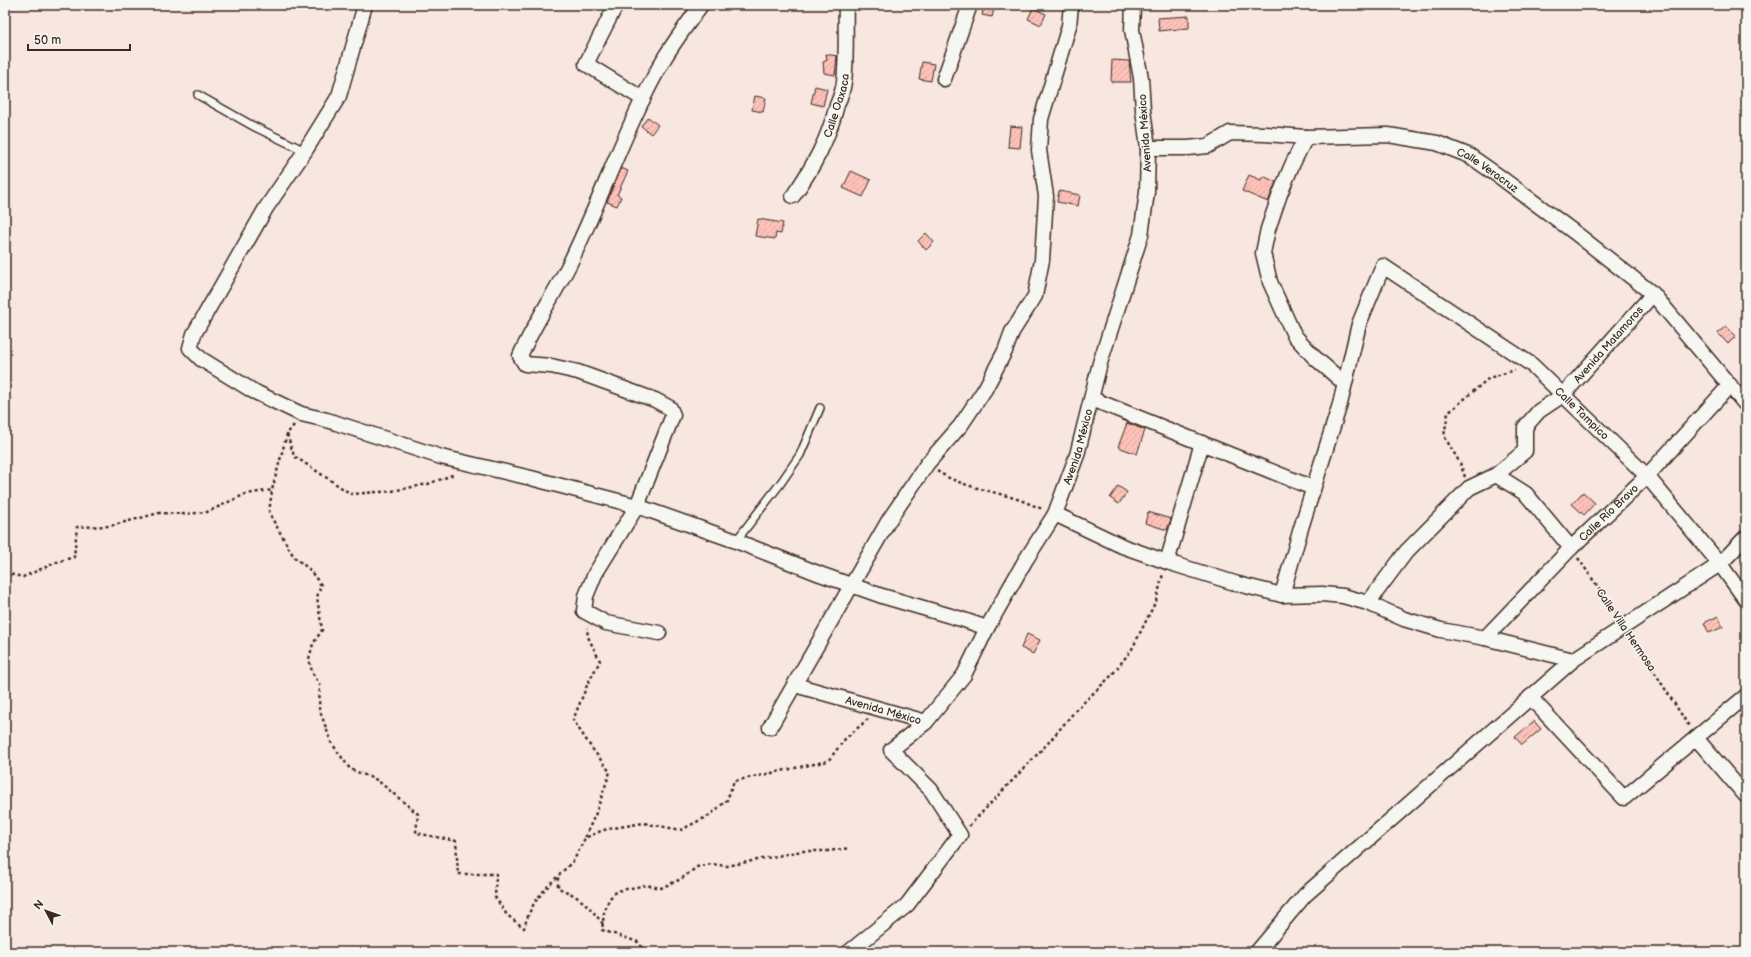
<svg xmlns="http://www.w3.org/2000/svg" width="1751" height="957" viewBox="0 0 1751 957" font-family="'Balsamiq Sans',sans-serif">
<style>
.building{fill:url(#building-hatch);stroke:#3b2a1e}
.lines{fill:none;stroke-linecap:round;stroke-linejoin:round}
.service-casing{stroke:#3b2a1e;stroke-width:10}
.minor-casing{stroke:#3b2a1e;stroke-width:17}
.path{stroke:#3b2a1e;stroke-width:2.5;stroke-dasharray:3 3;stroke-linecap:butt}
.service{stroke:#f6f6f2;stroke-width:7}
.minor{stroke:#f6f6f2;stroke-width:14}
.labels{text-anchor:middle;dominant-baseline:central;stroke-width:3;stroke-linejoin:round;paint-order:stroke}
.street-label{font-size:11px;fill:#3b2a1e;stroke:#f6f6f2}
</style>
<defs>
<pattern id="building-hatch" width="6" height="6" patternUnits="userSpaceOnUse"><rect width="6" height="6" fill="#fec2ba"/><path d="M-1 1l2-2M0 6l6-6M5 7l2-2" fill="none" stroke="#dba79f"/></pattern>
</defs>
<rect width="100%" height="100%" fill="#f8e6e1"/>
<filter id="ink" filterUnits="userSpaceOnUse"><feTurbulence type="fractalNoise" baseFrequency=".025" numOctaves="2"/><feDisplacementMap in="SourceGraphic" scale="8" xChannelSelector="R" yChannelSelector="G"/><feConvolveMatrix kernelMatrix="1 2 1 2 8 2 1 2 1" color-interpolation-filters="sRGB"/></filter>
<g filter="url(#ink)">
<path class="building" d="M984 5H995L992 17 982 15Z
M1033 8 1046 14 1041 25 1028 19Z
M1189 16V28L1159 31 1158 18Z
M826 54 837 56 835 75 824 73 823 62 827 60Z
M1112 60 1129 61 1131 82H1111Z
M922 62 934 64 931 81 919 79Z
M815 86 827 89 823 106 811 103Z
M755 96 766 98 763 112 752 110Z
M648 117 658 125 651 134 641 126Z
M1010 126 1022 127 1020 148 1008 147Z
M621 168 628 171 617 195 621 197 617 206 607 202Z
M851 171 871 180 863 197 843 188Z
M1249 175 1261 180 1263 176 1276 182 1268 202 1242 191Z
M1059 191 1080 195 1078 206 1057 202Z
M758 219 783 223 781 234 776 233 775 239 755 236Z
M926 233 934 242 926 250 918 241Z
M1726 326 1736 336 1728 344 1718 333Z
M1127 423 1145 430 1137 454 1118 447Z
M1118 486 1127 492 1119 504 1110 498Z
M1583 492 1595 503 1584 515 1572 504Z
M1148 512 1171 519 1167 530 1145 523Z
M1718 616 1723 627 1709 633 1704 623Z
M1027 634 1040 640 1033 654 1021 648Z
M1534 721 1541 729 1522 745 1515 737Z"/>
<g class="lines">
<g class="service-casing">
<path id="service" d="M198 95 253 126 305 151
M736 541 780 484 800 455 820 408"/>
</g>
<g class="minor-casing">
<g id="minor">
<path d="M365 5 339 96 305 151 266 208 194 334 190 348 201 359 253 391 301 414 327 420 441 457 531 478 637 506 736 541 820 574 882 596 961 619 987 628"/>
<path d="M616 5 586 64 643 99"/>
<path d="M944 79 970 5"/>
<path d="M1306 137 1292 165 1280 194 1268 229 1263 253 1270 282 1294 335 1314 357 1344 383"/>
<path id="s1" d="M1148 148H1188L1208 146 1230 133 1265 134 1306 137 1388 135 1437 143 1470 156 1500 177 1578 235 1653 294 1746 405"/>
<path id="s2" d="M793 196C814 166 828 140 837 105 840 98 843 90 844 82 847 56 845 31 846 5"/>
<path d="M1092 399 1313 488"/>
<path d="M1496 475 1526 494 1571 548"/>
<path d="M1055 514 1122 546 1167 562 1238 584 1282 595 1322 594 1343 596 1368 603 1404 619 1441 630 1485 638 1573 660 1720 564 1746 537"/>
<path d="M1167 562 1202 443"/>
<path id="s3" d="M1282 595 1301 528 1340 404 1359 324 1383 266 1532 365 1647 476 1720 564 1746 600"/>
<path id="s4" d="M1368 603 1406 552 1469 488 1496 475 1525 451V427L1539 411 1563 395 1653 294"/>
<path d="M659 633 606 623 584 611 586 596 595 574 637 506 673 415 670 408 655 400 578 372 551 366 525 364 520 356C534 324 554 295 570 263 603 195 627 123 665 57 676 39 689 22 701 5"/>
<path id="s5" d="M1485 638 1571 548 1647 476 1730 385"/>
<path id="s6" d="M795 685 926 722 964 675 987 628 1025 561 1055 514 1077 455 1100 363 1141 235 1147 192 1148 148 1143 110 1141 78 1132 30 1133 5"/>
<path d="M1530 697 1624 798 1746 696"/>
<path d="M770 727 889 520 927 464 961 425 985 389 1005 351 1012 332 1035 296 1042 260 1046 196 1039 150 1041 119 1069 26 1071 5"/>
<path d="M1696 738 1746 796"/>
<path d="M849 952 907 905 960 835 931 790 891 750 926 722"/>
<path d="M1257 952 1305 895 1573 660"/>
</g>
</g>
<path class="path" d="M294 425 287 434 294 456 351 494 392 491 428 484 455 474
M287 434 272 490 269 513 294 557 309 569 321 585 317 597 322 630 313 644 309 659 312 672 320 685 319 708 331 742 350 769 377 780 418 814 416 833 456 841 458 874H496L495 897 507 915 524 928C531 903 540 894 558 876
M937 471C961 487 990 490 1017 499 1026 502 1034 506 1043 509
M1465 477 1460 463 1444 436 1448 413 1489 378 1515 370
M1578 558 1618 616
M5 573 23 577 57 562 74 557 77 527 110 526 159 513 184 514 207 512 246 494 272 490
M1632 637 1690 728
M969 826 1049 742 1076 710 1111 676 1132 649 1156 601 1163 574
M585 837 596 813 610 772 591 747 573 720 588 683 600 661 588 637 587 628
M603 924C589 906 580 896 558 888V876L574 860 585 838 603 830 643 823 681 830 710 815 727 800 734 781 828 761 845 739 868 719
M646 952 638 942 602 930 604 913 609 899 617 891 646 885 661 888 681 879 697 867 711 864 727 866 802 851H828L850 848"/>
<use href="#service" class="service"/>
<use href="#minor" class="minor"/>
</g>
</g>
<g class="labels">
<g class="street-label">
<text stroke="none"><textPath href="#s2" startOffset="101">Calle Oaxaca</textPath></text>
<text transform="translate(1145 133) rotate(-94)">Avenida México</text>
<text stroke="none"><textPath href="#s1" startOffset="351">Calle Veracruz</textPath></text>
<text stroke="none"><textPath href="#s4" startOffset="363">Avenida Matamoros</textPath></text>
<text stroke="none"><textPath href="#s3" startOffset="593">Calle Tampico</textPath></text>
<text stroke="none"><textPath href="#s6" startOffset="453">Avenida México</textPath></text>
<text stroke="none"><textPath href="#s5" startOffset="176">Calle Río Bravo</textPath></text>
<text transform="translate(1626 630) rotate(56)">Calle Villa Hermosa</text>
<text stroke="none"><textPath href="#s6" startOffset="92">Avenida México</textPath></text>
</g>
</g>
<rect width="1751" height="957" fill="none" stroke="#f6f6f2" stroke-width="20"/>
<rect x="10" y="10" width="1731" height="937" fill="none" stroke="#3b2a1e" stroke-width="1.5" filter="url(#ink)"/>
<g transform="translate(46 911) rotate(311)" stroke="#f6f6f2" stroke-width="3" paint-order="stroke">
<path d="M0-3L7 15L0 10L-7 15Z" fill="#3b2a1e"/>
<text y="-6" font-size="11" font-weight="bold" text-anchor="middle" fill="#3b2a1e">N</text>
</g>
<path d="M28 44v6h102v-6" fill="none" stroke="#3b2a1e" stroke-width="2"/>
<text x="34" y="44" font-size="12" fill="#3b2a1e" stroke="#f6f6f2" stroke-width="3" paint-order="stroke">50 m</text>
</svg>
